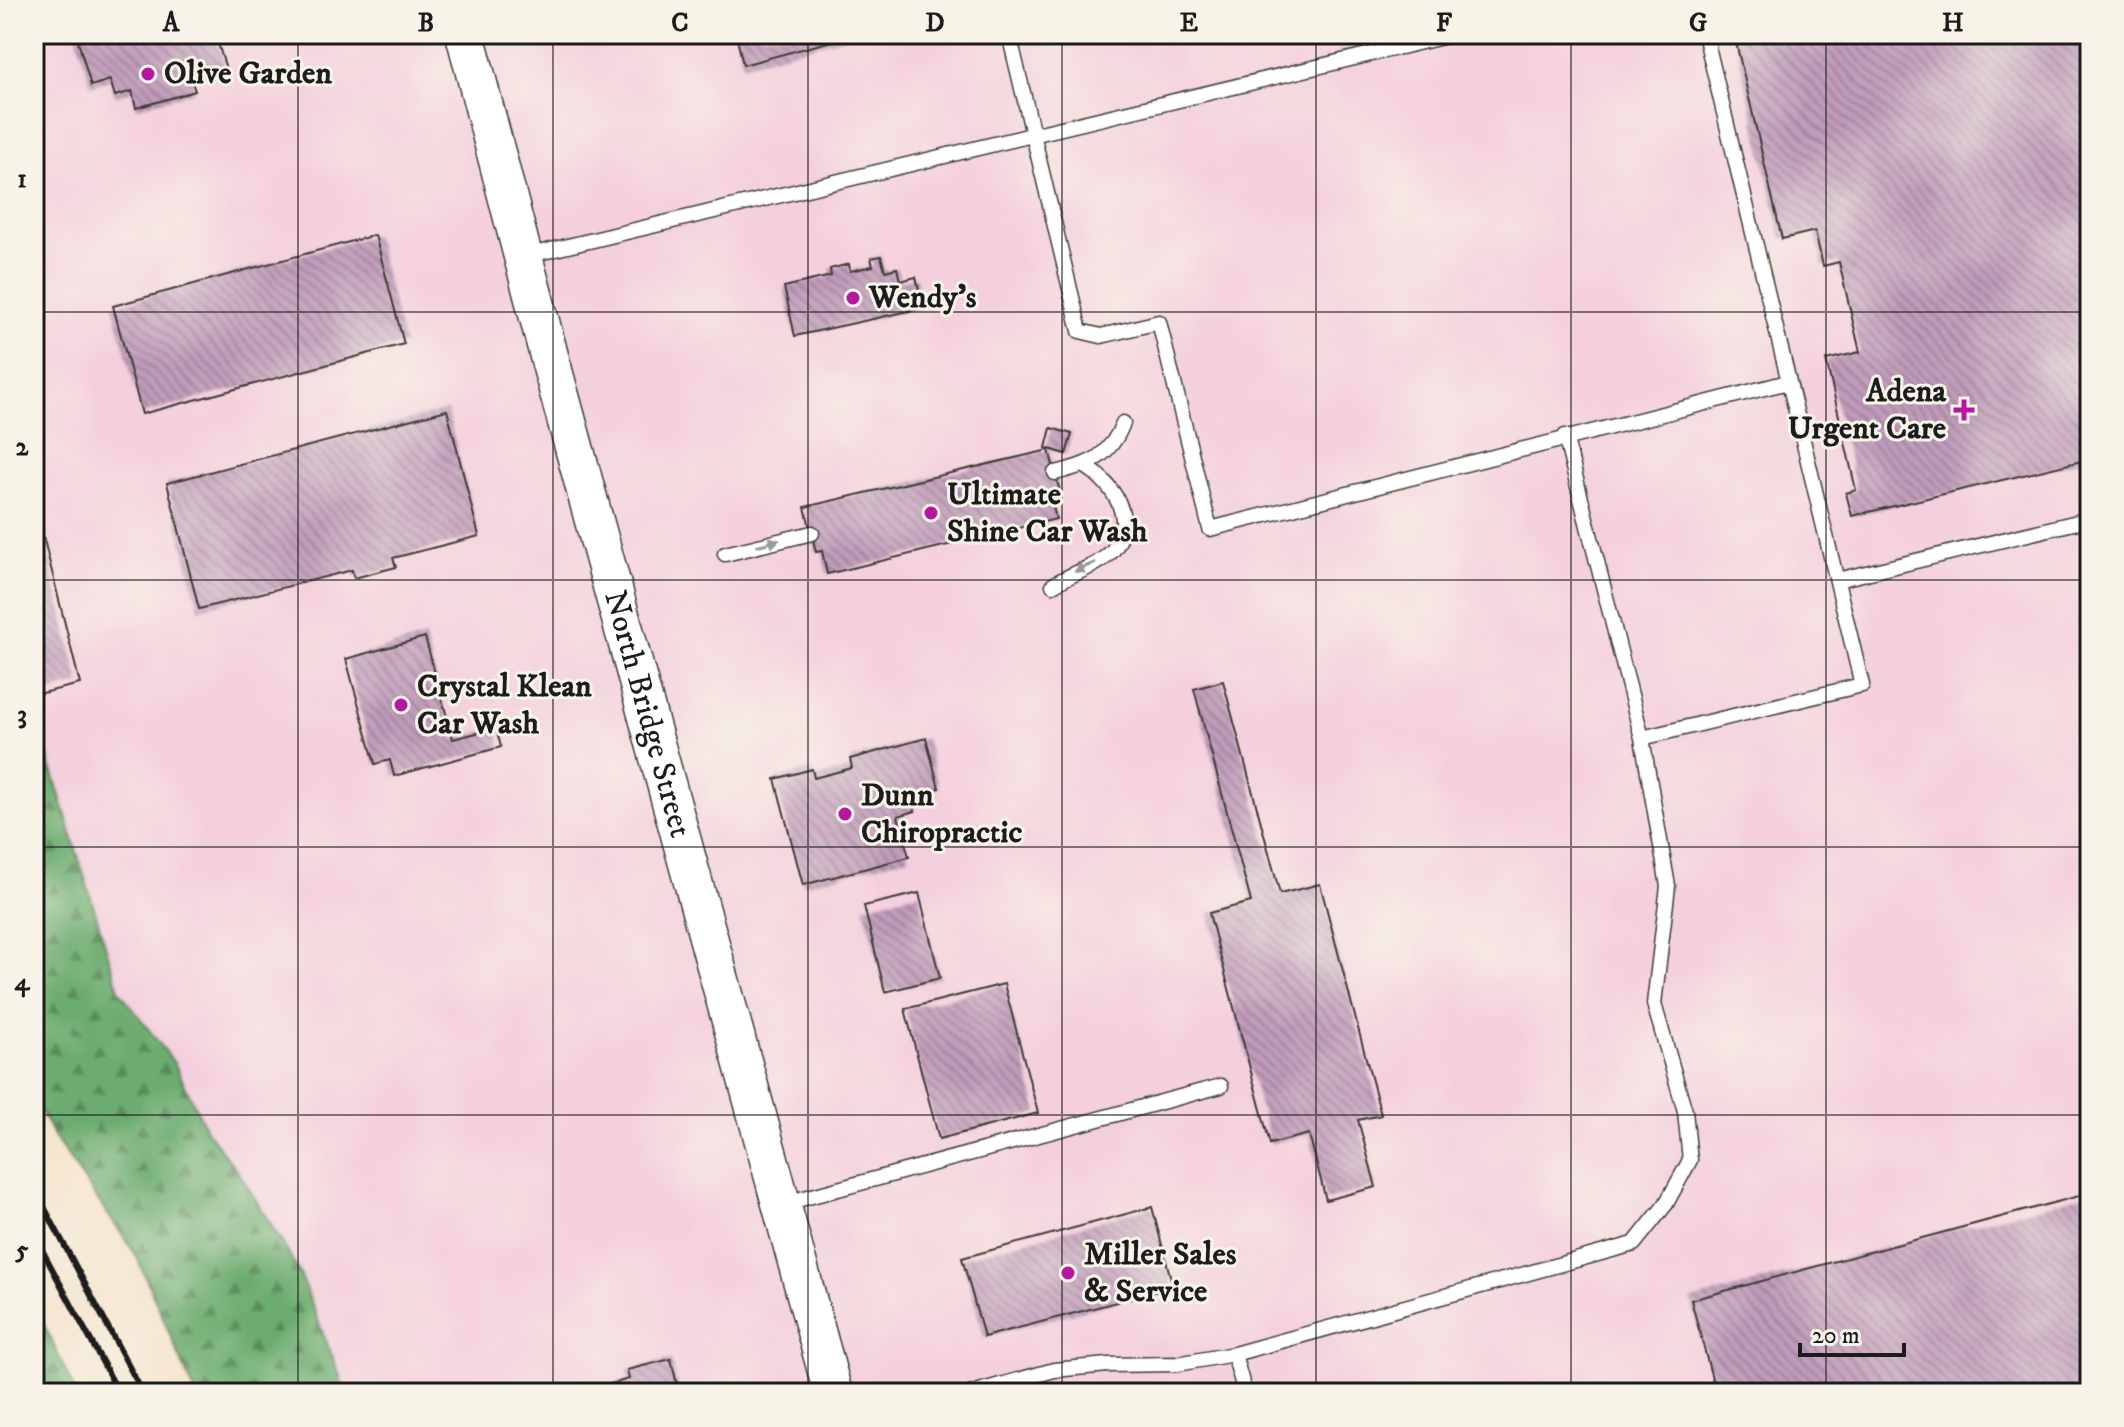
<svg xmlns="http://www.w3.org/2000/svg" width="2124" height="1427" viewBox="0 0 2124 1427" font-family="'IM FELL DW Pica',serif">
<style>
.built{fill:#f4cfdd}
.forest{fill:url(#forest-firs);stroke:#446446;stroke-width:2}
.building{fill:url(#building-back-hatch)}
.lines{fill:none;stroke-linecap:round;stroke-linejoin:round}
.lane-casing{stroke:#3d3a36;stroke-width:17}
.secondary-casing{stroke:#3d3a36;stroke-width:41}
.lane{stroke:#fff;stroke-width:14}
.secondary{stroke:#fff;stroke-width:38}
.rail{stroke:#1c1c1c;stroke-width:6}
.oneway{fill:#999}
.grid{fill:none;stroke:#1c1c1c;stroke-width:2;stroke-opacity:0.55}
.poi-dot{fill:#b5179e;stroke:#f7f3e8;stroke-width:3}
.labels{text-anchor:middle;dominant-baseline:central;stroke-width:6;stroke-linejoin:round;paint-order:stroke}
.poi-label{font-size:32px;font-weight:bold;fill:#1c1c1c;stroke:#f7f3e8;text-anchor:start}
.street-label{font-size:32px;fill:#1c1c1c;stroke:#f7f3e8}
.neatline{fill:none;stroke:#1c1c1c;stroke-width:3}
.grid-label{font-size:26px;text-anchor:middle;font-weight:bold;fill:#1c1c1c}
</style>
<defs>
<pattern id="forest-firs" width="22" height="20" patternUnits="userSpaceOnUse" patternTransform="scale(2)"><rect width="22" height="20" fill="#6cac6f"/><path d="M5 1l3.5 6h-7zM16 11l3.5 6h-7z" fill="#588b5a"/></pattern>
<pattern id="building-back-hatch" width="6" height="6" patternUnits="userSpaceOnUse" patternTransform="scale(2)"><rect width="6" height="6" fill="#c09bba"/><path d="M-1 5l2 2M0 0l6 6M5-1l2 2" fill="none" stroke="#9b7e96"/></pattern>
</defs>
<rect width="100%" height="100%" fill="#f7f3e8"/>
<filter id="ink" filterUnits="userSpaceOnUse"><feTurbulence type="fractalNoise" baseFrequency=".0125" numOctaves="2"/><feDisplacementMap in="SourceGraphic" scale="16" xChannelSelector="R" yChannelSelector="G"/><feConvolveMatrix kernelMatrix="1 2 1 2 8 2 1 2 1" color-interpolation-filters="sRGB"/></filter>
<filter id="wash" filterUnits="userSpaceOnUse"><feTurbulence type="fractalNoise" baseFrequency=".006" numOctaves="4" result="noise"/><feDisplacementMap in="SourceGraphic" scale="32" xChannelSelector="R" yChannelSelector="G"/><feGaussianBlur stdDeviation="1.8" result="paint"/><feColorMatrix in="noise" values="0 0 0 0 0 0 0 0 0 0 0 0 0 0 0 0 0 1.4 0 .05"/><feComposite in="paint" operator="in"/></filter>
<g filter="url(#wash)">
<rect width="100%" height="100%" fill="#f5e3cb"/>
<path class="built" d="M34 34H2090V1393H228L34 1018Z"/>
<path class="forest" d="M34 711 119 990 174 1063 207 1131 241 1176 284 1246 300 1274 341 1379 343 1393H195L136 1255 54 1137 34 1098Z
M34 1303 76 1393H34Z"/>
<g id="blocks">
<path class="building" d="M76 34H215L226 69 191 79 195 91 136 108 132 91 115 96 110 80 91 86Z
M736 34H854V35L743 65Z
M1734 34H2090V459L1852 516 1846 493 1856 490 1826 360 1860 352 1839 262 1823 266 1815 231 1782 239Z
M375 235 404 344 142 414 113 306Z
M881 256 885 271 897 268 900 281 916 277 923 308 795 336 784 287 831 276 830 269 849 264 850 271 873 266 871 258Z
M447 410 479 536 393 558 396 567 354 578 352 570 199 609 167 483Z
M1051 428 1072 434 1066 454 1046 448Z
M1049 450 1060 492 1050 494 1056 519 827 574 822 551 816 552 805 507Z
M34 500 80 684 34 695Z
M425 637 453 739 496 728 501 747 394 776 390 760 375 764 346 659Z
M1223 681 1280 894 1320 884 1381 1115 1358 1120 1376 1187 1326 1200 1309 1134 1270 1144 1209 913 1251 902 1194 689Z
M926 738 939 788 911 796 915 811 898 816 909 857 803 885 775 779 812 769 814 778 852 768 850 759Z
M919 893 940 978 885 992 864 906Z
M1004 984 1038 1113 939 1139 905 1009Z
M2090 1193V1393H1716L1691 1300Z
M1152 1207 1173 1287 984 1337 962 1258Z
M671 1359 679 1393H579L629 1379 627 1370Z"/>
</g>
</g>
<g filter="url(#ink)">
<use href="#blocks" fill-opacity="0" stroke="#3d3a36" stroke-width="2"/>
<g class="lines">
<g class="lane-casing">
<path id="lane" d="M1009 34 1080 331 1101 336 1159 322 1210 529 1788 382
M526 256 1455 34
M1055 473C1089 465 1110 457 1123 423
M725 554 812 533
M1837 580 2090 519
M1053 585C1071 573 1099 567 1113 550 1138 520 1112 482 1085 466
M1642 738 1862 685 1705 34
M782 1204 1221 1086
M1234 1354 1245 1393
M972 1393 1054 1370 1108 1365 1177 1364 1234 1354 1634 1244 1666 1204 1690 1160 1685 1111 1654 1004 1668 886 1642 738 1565 436"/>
</g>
<g class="secondary-casing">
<g id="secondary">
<path id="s1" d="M465 34 549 356 833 1393"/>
</g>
</g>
<use href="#lane" class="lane"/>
<use href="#secondary" class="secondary"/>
<path class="rail" d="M34 1188 143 1393
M34 1235 119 1393"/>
</g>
<defs><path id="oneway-solid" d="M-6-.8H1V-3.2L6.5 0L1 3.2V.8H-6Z" transform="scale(2)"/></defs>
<g class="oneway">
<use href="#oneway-solid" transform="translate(768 543) rotate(-14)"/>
<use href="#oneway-solid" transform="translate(1085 567) rotate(156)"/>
</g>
</g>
<path class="grid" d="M298 34V1393M553 34V1393M808 34V1393M1062 34V1393M1316 34V1393M1571 34V1393M1826 34V1393M34 312H2090M34 580H2090M34 847H2090M34 1115H2090"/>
<g class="poi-dot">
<circle cx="148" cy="74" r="8"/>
<circle cx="853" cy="298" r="8"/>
<path d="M1960 398h8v8h8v8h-8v8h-8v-8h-8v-8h8z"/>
<circle cx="931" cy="513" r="8"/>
<circle cx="401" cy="705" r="8"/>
<circle cx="845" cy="814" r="8"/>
<circle cx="1068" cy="1273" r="8"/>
</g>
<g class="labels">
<g class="poi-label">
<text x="164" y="74">Olive Garden</text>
<text x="869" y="298">Wendy's</text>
<text x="1946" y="392" text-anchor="end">Adena<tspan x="1946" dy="37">Urgent Care</tspan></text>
<text x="947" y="495">Ultimate<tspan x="947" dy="37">Shine Car Wash</tspan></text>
<text x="417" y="687">Crystal Klean<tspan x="417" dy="37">Car Wash</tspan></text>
<text x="861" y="796">Dunn<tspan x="861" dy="37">Chiropractic</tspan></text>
<text x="1084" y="1255">Miller Sales<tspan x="1084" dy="37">&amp; Service</tspan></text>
</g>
<g class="street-label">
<text stroke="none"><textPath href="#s1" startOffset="704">North Bridge Street</textPath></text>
</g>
</g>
<rect width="2124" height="1427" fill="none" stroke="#f7f3e8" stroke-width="88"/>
<path d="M1800 1343v12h104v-12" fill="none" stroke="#1c1c1c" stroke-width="4"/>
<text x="1812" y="1343" font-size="24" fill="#1c1c1c" stroke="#f7f3e8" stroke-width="6" paint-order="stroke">20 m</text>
<rect x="44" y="44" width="2036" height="1339" class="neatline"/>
<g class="grid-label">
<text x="171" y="31">A</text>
<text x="426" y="31">B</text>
<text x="680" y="31">C</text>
<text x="935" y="31">D</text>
<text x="1189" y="31">E</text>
<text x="1444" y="31">F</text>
<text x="1698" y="31">G</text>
<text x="1953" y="31">H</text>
<text x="22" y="187">1</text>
<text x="22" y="455">2</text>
<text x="22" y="723">3</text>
<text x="22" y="990">4</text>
<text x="22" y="1258">5</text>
</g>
</svg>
